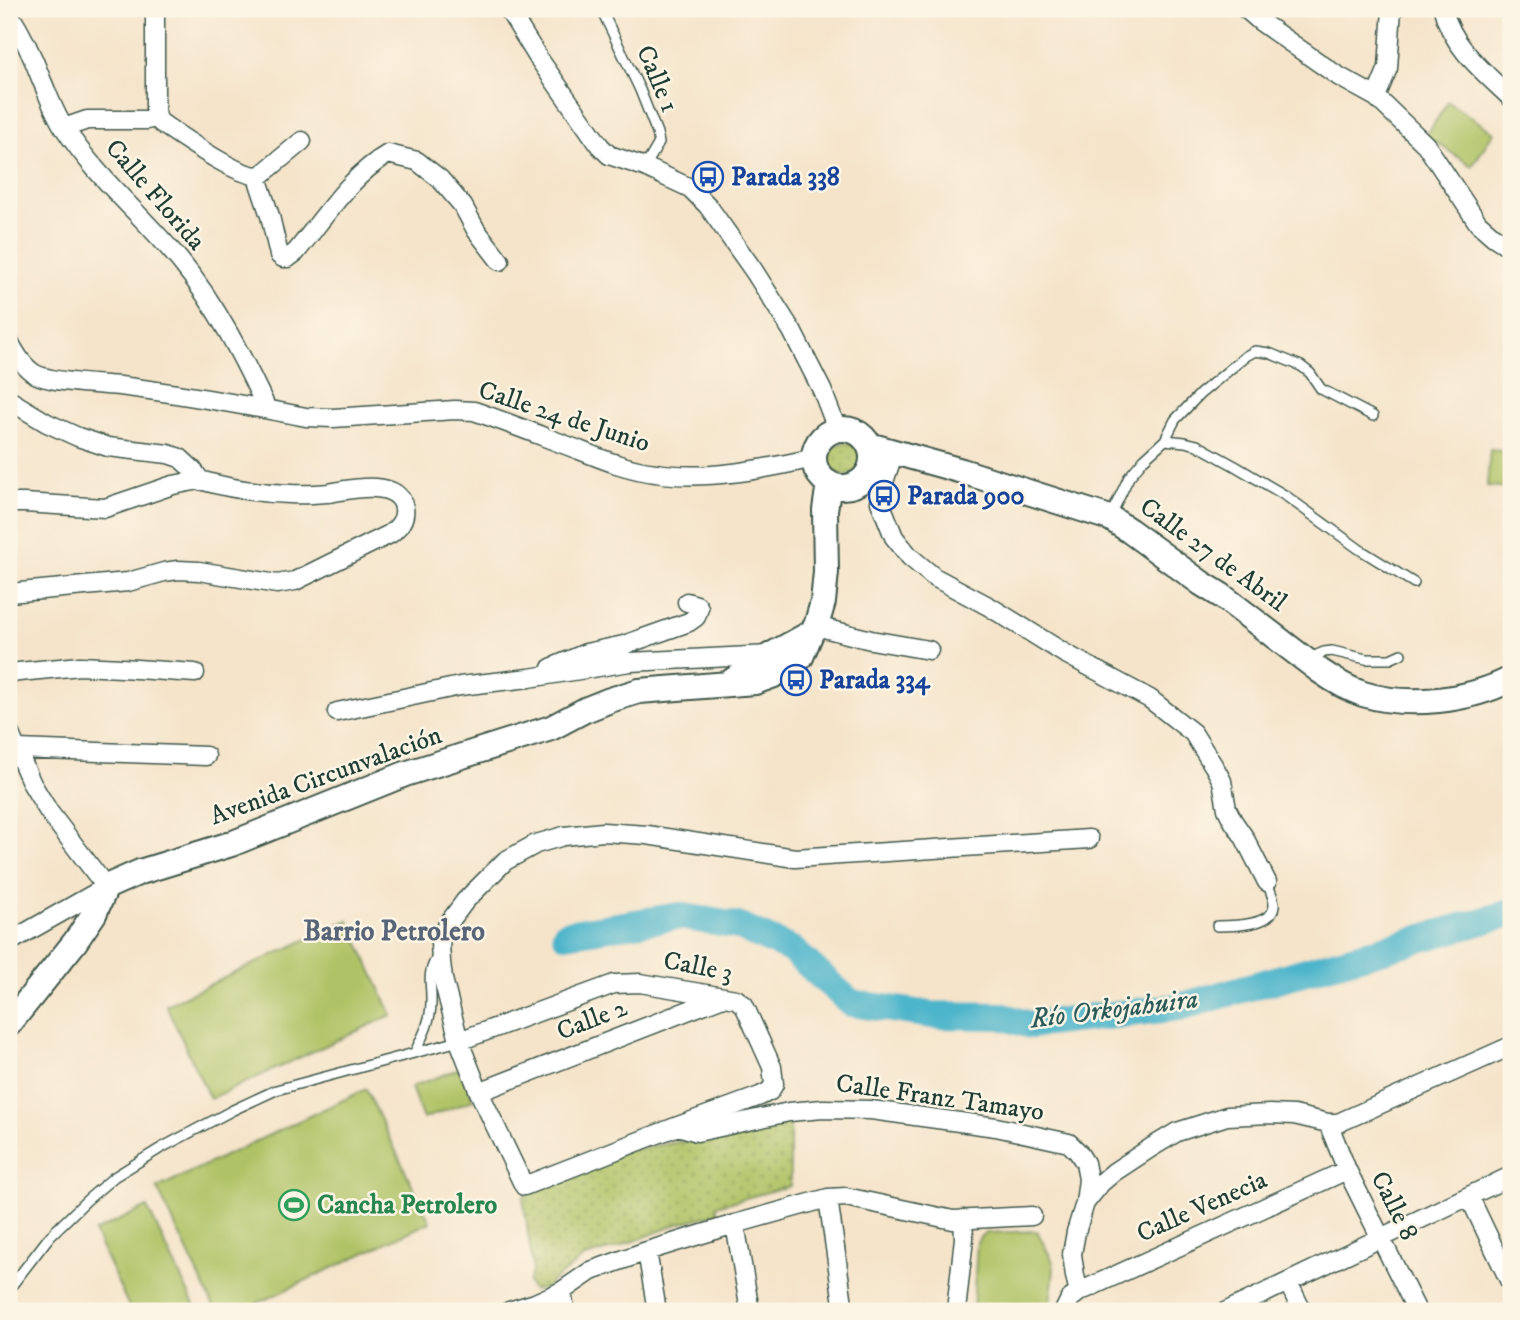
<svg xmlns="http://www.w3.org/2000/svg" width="1520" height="1320" viewBox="0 0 1520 1320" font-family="'IM FELL DW Pica',serif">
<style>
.green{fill:url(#green-dots);stroke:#67804c;stroke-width:2}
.pitch{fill:#afc265;stroke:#67804c;stroke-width:2}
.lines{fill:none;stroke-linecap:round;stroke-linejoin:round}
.river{stroke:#4db5cb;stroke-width:28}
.lane-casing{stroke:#3f564a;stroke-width:12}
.street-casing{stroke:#3f564a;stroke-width:21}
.secondary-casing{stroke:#3f564a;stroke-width:28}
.lane{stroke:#fff;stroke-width:9}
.street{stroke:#fff;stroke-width:18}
.secondary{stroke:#fff;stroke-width:24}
.labels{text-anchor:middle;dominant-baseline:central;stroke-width:5;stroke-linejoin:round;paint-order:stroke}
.street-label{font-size:26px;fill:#1f3d34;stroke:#fcf5e5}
.transit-label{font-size:26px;font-weight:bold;fill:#164399;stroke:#fcf5e5;text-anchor:start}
.leisure-label{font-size:26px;font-weight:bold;fill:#27864d;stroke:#fcf5e5;text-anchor:start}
.neighbourhood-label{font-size:28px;font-weight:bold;fill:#586578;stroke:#fcf5e5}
.water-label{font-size:28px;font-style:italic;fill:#2a5b5a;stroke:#fcf5e5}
</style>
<defs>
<pattern id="green-dots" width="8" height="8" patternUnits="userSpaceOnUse" patternTransform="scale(1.75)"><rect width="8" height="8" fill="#afc265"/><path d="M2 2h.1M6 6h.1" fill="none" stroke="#8e9f54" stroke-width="1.8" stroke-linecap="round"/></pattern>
</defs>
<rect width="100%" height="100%" fill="#fcf5e5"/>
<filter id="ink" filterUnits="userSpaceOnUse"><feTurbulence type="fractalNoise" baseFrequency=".0143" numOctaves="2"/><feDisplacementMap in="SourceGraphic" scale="14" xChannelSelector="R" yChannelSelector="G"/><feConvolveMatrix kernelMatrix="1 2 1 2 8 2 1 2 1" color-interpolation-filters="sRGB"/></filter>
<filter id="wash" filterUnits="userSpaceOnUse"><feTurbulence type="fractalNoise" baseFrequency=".00686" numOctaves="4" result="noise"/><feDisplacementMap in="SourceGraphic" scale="28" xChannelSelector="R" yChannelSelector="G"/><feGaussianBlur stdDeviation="1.57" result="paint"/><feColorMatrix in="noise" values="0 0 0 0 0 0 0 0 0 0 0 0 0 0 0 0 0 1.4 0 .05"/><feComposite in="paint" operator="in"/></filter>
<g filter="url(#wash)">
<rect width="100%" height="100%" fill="#f5e4ca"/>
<path class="green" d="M829 459a16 16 0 1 1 32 0a16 16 0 1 1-32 0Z
M790 1119V1186L716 1206 718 1213 678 1224 619 1247 585 1257 551 1282 547 1288 533 1290 528 1283 533 1269 523 1197 626 1151 701 1138Z"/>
<path class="pitch" d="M1448 102 1494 132 1472 166 1426 136Z
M1490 450 1511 452V488L1487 486Z
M348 920 392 1015 210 1099 166 1005Z
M461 1068 473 1100 423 1119 411 1087Z
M366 1089 430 1222 241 1311H216L157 1188Z
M147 1207 197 1311H131L94 1232Z
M1037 1231 1053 1262 1054 1270 1049 1311H973L977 1242 981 1236 987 1233Z"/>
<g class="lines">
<path class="river" d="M566 934 679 916 738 926 792 950 851 1003 931 1015 1001 1016 1030 1025 1179 1007 1511 913"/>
</g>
</g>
<g filter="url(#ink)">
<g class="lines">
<g class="lane-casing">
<path id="lane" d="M601 9 640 90 657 133 659 143 645 167
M1165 440 1185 442 1197 445 1235 466 1286 496 1359 549 1414 583
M1110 517 1129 477 1144 459 1165 440 1175 420 1200 394 1246 356 1255 351 1269 353 1301 366 1310 373 1321 389 1373 416
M1310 658 1324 652 1332 651 1366 659H1390L1401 654
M1217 926C1232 926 1276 926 1274 903 1273 896 1269 888 1267 882
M415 1052C423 1036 431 1021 431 1003 432 980 425 976 439 954
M9 1289 50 1236 87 1200 114 1177 161 1148 233 1110 276 1090 459 1041"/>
</g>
<g class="street-casing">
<path id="street" d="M155 9V113L157 118 161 123C179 135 242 180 261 175L302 141
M508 9 539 59 600 146 609 155 645 167 690 188 708 206 754 271 792 331 822 390 837 429
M1246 9 1261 22 1338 76 1376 97 1426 145 1478 223 1494 237 1511 248
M1443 9C1452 47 1484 72 1511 98
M9 14C23 35 33 57 42 81 49 97 55 115 65 129 97 178 144 217 181 262 217 306 243 358 267 409
M1376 97 1388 68 1392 9
M64 128 87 120H147L157 118
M257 177 270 216 279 255 283 258H288L296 252C323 219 351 175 388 154L417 161 440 179 463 206 476 230 500 261
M9 341C15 353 23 367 35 374 52 383 99 384 120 386 182 394 245 405 306 417L333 418 455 410 474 411C509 423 544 437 579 450 604 460 629 470 656 473 706 481 765 469 814 458
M9 400 47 423 78 437 108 447 168 454 180 458 193 470 200 480C230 489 259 493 290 494 303 495 315 494 328 493 347 490 399 477 404 508 406 520 398 528 390 534L295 581 277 584 199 571 178 570 164 572 128 582 9 593
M894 452 881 491 880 502 894 537 910 557 934 577 990 607 1064 653 1150 699 1193 733 1215 768 1222 781 1227 809 1233 821 1244 837 1267 882
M9 503H24L105 508 173 485 200 480
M816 626 871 640 929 650
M551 668 586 653 624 645 689 622 696 617 699 608 697 605 687 602
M9 673 80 666 122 668 195 673
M337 712 460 686 529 678 630 662 770 655
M9 732 32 784 49 812 106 887 9 942
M18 749 206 756
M459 1041 614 984 640 983 736 999 744 1005 772 1067 774 1084 770 1091 760 1096 678 1126
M479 1092 723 997
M1328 1123 1347 1170 1417 1311
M1469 1196 1511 1284
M828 1198 844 1311
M1085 1203 1101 1183 1114 1172 1152 1147 1177 1132 1227 1116 1270 1114 1294 1115 1328 1123H1338L1511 1046
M735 1224 750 1311
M647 1251 657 1311
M1288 1282 1302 1311
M562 1291 565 1311
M1079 1292 1075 1276 1072 1254 1076 1232 1085 1203 1088 1179 1085 1163 1078 1152 1069 1143 996 1127 871 1110 823 1109 789 1112 697 1132 678 1126 524 1186 479 1092 459 1041 443 979 441 962 440 942 448 924 465 901 505 861 536 844 564 836 603 832 647 835 795 858 1089 839
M509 1311 535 1303 562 1291 591 1271 647 1251 735 1224 828 1198 846 1197 953 1220 1032 1216
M956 1311 964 1238 963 1219
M1064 1311 1070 1299 1079 1292 1347 1170
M1227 1311 1511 1176"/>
</g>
<g class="secondary-casing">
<path id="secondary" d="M814 458a29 29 0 1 1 58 0a29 29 0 1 1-58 0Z
M869 445 962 471 1110 518 1130 531 1201 583 1222 596 1320 671C1333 680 1348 689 1363 694 1408 708 1469 701 1511 679
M732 681 771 655 811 633
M9 1024 75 942 94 914 106 887 140 872 231 844 405 774 551 728 585 710 610 700 639 691 755 682 774 675 791 665 801 657 811 633 816 626 823 602 826 572 825 510 829 483"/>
</g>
<use href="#lane" class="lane"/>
<use href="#street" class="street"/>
<use href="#secondary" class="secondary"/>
</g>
</g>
<defs>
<g id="bus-ring" transform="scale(1.575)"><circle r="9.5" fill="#fcf5e5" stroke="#1a4fb4" stroke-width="1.5"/><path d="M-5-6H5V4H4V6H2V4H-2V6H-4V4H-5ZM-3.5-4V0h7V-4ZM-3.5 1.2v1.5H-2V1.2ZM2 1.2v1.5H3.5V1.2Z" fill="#1a4fb4"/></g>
<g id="stadium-ring" transform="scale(1.575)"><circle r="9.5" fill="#fcf5e5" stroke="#2e9e5b" stroke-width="1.5"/><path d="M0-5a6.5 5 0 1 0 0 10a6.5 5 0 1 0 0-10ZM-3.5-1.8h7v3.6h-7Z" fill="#2e9e5b"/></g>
</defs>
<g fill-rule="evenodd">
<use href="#bus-ring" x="708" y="177"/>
<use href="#bus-ring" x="884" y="496"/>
<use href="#bus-ring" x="796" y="680"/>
<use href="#stadium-ring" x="294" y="1205"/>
</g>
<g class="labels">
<g class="street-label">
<text transform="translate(657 79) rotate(67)">Calle 1</text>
<text transform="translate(155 195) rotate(49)">Calle Florida</text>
<text transform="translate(564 417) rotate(18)">Calle 24 de Junio</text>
<text transform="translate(1213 555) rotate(36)">Calle 27 de Abril</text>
<text transform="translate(326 776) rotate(-20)">Avenida Circunvalación</text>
<text transform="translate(698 967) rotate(11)">Calle 3</text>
<text transform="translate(592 1020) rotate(-21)">Calle 2</text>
<text transform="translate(940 1098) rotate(8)">Calle Franz Tamayo</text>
<text transform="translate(1394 1206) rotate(63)">Calle 8</text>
<text transform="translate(1202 1207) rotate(-24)">Calle Venecia</text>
</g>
<g class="transit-label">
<text x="731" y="177">Parada 338</text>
<text x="907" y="496">Parada 900</text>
<text x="819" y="680">Parada 334</text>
</g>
<g class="leisure-label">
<text x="317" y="1205">Cancha Petrolero</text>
</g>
<g class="neighbourhood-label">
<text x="394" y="931">Barrio Petrolero</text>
</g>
<g class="water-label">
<text transform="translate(1114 1009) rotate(-7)">Río Orkojahuira</text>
</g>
</g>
<rect width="1520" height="1320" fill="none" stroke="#fcf5e5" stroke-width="35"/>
</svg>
